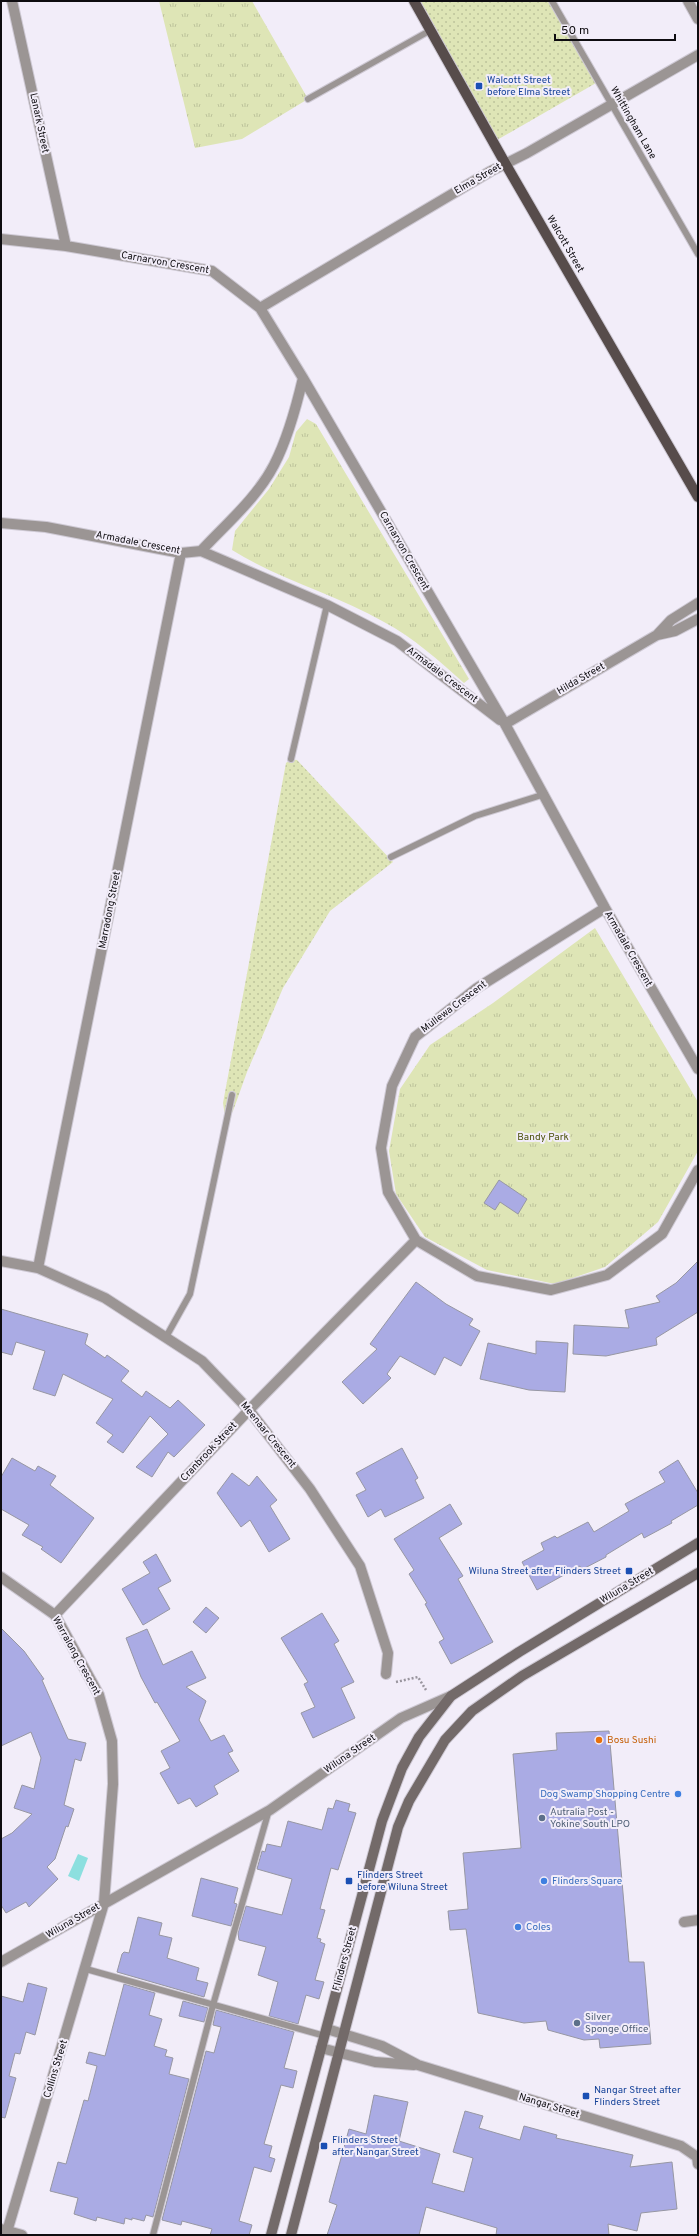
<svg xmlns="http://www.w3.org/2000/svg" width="699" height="2236" font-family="Overpass,sans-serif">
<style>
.grass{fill:url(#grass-dots)}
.park{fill:url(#park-tufts)}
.water{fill:#8cdfdf}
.building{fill:#aaabe4;stroke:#9797a3}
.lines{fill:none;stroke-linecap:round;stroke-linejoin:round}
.service-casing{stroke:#cec9d4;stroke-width:8}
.minor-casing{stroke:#cec9d4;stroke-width:12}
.tertiary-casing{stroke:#cec9d4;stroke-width:12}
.secondary-casing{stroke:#cec9d4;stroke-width:12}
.primary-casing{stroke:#cec9d4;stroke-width:12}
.path{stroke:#99959e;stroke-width:2.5;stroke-dasharray:2 2;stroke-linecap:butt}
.service{stroke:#9b9594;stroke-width:6}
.minor{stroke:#9b9594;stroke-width:10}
.tertiary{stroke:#9b9594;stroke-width:10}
.secondary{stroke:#736a69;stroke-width:10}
.primary{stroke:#574c4b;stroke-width:10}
.transit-dot{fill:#1a4fb4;stroke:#f2edf9;stroke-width:1.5}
.food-dot{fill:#e8710a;stroke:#f2edf9;stroke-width:1.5}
.shop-dot{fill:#3f7fe0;stroke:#f2edf9;stroke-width:1.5}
.service-dot{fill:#5c6f8a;stroke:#f2edf9;stroke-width:1.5}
.labels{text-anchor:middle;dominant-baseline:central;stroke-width:4;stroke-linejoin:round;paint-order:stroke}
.transit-label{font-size:10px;fill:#164399;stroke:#f2edf9;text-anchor:start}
.street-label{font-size:10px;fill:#0e0c10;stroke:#f2edf9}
.park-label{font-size:10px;fill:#4a5008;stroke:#f2edf9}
.food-label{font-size:10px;fill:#c56008;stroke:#f2edf9;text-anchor:start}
.shop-label{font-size:10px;fill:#366cbe;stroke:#f2edf9;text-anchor:start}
.service-label{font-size:10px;fill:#4e5e75;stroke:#f2edf9;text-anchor:start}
</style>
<defs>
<pattern id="grass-dots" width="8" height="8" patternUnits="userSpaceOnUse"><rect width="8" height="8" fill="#dee5b6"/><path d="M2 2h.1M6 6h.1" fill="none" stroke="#bdc39b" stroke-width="1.8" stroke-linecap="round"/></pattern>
<pattern id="park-tufts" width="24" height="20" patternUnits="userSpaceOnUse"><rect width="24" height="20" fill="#dee5b6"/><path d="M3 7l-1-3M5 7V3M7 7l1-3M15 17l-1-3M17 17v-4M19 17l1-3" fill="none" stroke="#bdc39b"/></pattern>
</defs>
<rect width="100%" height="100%" fill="#f2edf9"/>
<path class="grass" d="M418,1H548L596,83L497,140Z
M291,759L297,760L393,862L330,911L283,988L247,1072L233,1111L226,1123L223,1103L286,763Z"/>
<path class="park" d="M159,1H252L308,99L242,139L195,148Z
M307,419L316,424L469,679L464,683C438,660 414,638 384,622C335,594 280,580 232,550L235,531L269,489L289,457L296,432Z
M595,928L698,1102V1151L658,1222L605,1267L555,1284L487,1270L425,1237L396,1194L389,1151L400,1089L430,1045L493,1003Z"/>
<path class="water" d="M78,1854L88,1858L79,1881L68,1876Z"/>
<path class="building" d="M499,1180L527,1199L518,1214L500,1202L495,1210L484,1203Z
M698,1261V1312L656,1338L657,1345L606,1356L573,1354L574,1325L629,1328L625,1310L660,1302L656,1296L676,1283Z
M416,1282L446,1304L473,1319L469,1325L480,1331L461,1366L444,1357L435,1375L400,1356L387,1374L391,1378L363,1404L342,1382L377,1349L370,1344Z
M1,1309L88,1334L85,1344L105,1358L107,1355L129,1371L121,1381L142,1397L146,1391L170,1408L178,1400L205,1425L174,1457L168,1452L152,1477L136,1467L168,1434L150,1416L123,1453L107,1442L113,1435L96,1423L113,1399L63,1374L55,1396L33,1389L45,1351L16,1342L12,1355L1,1352Z
M536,1341L568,1343L565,1392L529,1390L480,1379L488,1343L536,1354Z
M402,1448L418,1478L415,1480L424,1498L385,1517L381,1509L368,1517L356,1495L366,1490L356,1473Z
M12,1458L35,1471L38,1466L56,1476L50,1485L94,1518L61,1563L41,1549L43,1547L22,1535L29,1525L1,1509V1477Z
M678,1460L698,1493V1505L671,1521L672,1523L644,1538L642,1533L606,1555V1557L581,1570L580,1566L537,1590L522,1562L544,1550L541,1543L555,1536L557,1538L588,1522L594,1532L629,1511L625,1504L665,1482L659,1472Z
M232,1473L249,1486L257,1476L277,1500L270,1506L290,1539L269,1552L250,1520L241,1527L217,1493Z
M450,1504L462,1524L439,1538L463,1576L458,1579L493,1642L451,1664L439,1642L444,1639L425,1604L427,1603L409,1574L414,1570L394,1539Z
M156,1554L171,1581L158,1588L170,1609L143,1625L122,1589L150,1573L143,1562Z
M206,1607L219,1618L206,1633L193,1622Z
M322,1613L339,1641L334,1644L354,1682L341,1688L355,1718L313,1738L301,1713L315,1707L304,1684L308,1682L281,1638Z
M1,1628L24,1651L44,1679L42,1680L68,1739L86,1743L81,1761L75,1759L64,1805L74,1809L68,1827L66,1826L55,1859L47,1867L58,1879L29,1907L26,1902L6,1913L1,1905V1839L12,1833L32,1814L14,1808L22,1785L34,1789L41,1758L31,1732L1,1746Z
M147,1629L163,1665L192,1651L206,1678L186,1687L206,1701L199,1720L211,1741L224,1735L233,1751L228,1753L239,1771L214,1786L218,1794L196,1807L190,1798L178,1804L160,1773L170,1768L161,1751L180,1741L157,1702L155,1703L141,1677L126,1638Z
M609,1731L629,1962H644L651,2044L600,2048L599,2039L584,2040L548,2030L546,2021L524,2023L478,2013L466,1929L450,1930L448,1911L468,1909L463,1853L521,1848L513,1754L557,1750L556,1733Z
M336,1800L350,1804L348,1811L356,1813L338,1870L331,1868L320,1909L325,1910L317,1938L321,1939L320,1942L325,1944L315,1980L324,1982L319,1999L306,1995L298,2024L269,2016L278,1982L258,1975L266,1947L239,1940L238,1933L246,1906L282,1915L292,1879L257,1869L262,1851L265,1852L267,1844L281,1847L288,1821L322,1830L328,1808L333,1809Z
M201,1878L238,1888L234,1903L237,1904L231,1926L192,1916Z
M138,1917L162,1923L159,1935L172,1938L167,1958L199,1968L196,1980L208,1983L204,1997L117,1972L122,1954L124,1952L129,1953Z
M28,1983L47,1988L35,2035L26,2032L20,2054L15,2053L9,2076L16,2078L5,2118L1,2117V1996L23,2002Z
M124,1984L155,1993L149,2015L162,2019L154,2046L167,2050L165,2056L173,2058L169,2074L189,2079L153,2217L146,2215L144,2221L132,2218V2220L125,2218L124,2224L97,2217L96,2221L74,2214L78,2198L50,2191L58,2162L66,2164L84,2100L88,2101L97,2066L86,2063L89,2052L105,2056Z
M183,2001L208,2008L204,2022L179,2016Z
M216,2010L294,2032L284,2068L297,2071L293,2088L281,2085L264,2144L272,2146L269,2157L275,2159L271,2172L254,2167L239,2221L252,2225L249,2235H210L212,2229L182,2221L181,2225L162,2220L206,2051L214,2053L221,2027L213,2025Z
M374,2095L408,2102L399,2141L440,2154L432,2183L464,2192L473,2158L453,2152L465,2111L483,2116L479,2128L520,2140L524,2126L557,2135L556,2138L633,2155L630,2167L672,2162L677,2209L641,2213L637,2231L608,2224L609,2235H496L497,2228L426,2207L419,2235H327L337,2205L329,2202L349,2129L366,2134Z"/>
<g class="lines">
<defs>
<path id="service" d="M552,1L698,254
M308,99L431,30
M291,759L327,605
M391,857L475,816L545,794
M166,1337L190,1294L232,1095
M86,1969L325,2036
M153,2235L213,2005L269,1810"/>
<path id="minor" d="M12,1L66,246
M688,1L698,19
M1,239L66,246L212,271L260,308L303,378C296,408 288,438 274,465C257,498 226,524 201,551
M260,308L491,171L527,153L698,55
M303,378L505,724L605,908L698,1069
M1,523L46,527L181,553L201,551L327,605L397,641L500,720
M657,635L675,631L698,619
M505,724L657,635L671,620L698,603
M605,908L477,988L415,1037L392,1086L381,1148L388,1192L416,1240L477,1276L551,1290L607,1275L662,1234L698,1170
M1,1261L38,1268L105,1298L202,1361L249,1410L310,1489L360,1566L388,1653L386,1674
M38,1268L181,553
M1,1577L55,1615L99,1695L112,1741L113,1784L104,1903L6,2235
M55,1615L249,1410L416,1240
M684,1922L698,1920
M1,1962L270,1810L401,1718L451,1696
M327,2029L382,2046L418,2065L681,2146L697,2157L698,2164
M321,2048L375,2062L414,2065"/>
<path id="tertiary" d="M1,2229L22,2235"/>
<path id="secondary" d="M271,2235L382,1821L402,1768L419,1737L451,1696L519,1652L698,1543
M291,2235L398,1827L409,1801L445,1740L472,1711L522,1676L698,1573"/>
<path id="primary" d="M414,1L505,163L698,497"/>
</defs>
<use href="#service" class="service-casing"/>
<use href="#minor" class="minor-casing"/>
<use href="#tertiary" class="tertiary-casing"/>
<use href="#secondary" class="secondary-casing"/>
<use href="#primary" class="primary-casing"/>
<path class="path" d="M396,1682L418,1677L426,1690"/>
<use href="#service" class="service"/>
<use href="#minor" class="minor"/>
<use href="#tertiary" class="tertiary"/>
<use href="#secondary" class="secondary"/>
<use href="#primary" class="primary"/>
</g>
<g class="transit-dot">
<rect x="475" y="82" width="8" height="8" rx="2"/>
<rect x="625" y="1567" width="8" height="8" rx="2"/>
<rect x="345" y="1877" width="8" height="8" rx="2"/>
<rect x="582" y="2092" width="8" height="8" rx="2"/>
<rect x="320" y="2142" width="8" height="8" rx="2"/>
</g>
<circle class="food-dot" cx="599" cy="1740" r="4"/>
<g class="shop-dot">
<circle cx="678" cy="1794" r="4"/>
<circle cx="544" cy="1881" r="4"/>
<circle cx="518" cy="1927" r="4"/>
</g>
<g class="service-dot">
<circle cx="542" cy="1818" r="4"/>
<circle cx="577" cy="2023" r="4"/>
</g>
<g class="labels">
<g class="transit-label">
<text x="487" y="80">Walcott Street<tspan x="487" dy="12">before Elma Street</tspan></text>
<text x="621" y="1571" text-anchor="end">Wiluna Street after Flinders Street</text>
<text x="357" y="1875">Flinders Street<tspan x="357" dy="12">before Wiluna Street</tspan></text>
<text x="594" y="2090">Nangar Street after<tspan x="594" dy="12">Flinders Street</tspan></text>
<text x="332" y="2140">Flinders Street<tspan x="332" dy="12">after Nangar Street</tspan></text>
</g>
<g class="street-label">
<text transform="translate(39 123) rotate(78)">Lanark Street</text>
<text transform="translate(633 123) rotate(60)">Whittingham Lane</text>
<text transform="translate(478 179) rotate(-30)">Elma Street</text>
<text transform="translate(565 244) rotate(60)">Walcott Street</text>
<text transform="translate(165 263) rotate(10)">Carnarvon Crescent</text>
<text transform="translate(138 543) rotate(11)">Armadale Crescent</text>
<text transform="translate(404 551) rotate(60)">Carnarvon Crescent</text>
<text transform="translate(442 675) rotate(37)">Armadale Crescent</text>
<text transform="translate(581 679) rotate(-30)">Hilda Street</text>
<text transform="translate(110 910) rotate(-79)">Marradong Street</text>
<text transform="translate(628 949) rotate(60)">Armadale Crescent</text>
<text transform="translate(454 1007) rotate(-37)">Mullewa Crescent</text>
<text transform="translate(268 1435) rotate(51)">Meenaar Crescent</text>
<text transform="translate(209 1452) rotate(-47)">Cranbrook Street</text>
<text transform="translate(627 1586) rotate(-31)">Wiluna Street</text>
<text transform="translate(76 1656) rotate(61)">Warralong Crescent</text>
<text transform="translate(350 1754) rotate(-35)">Wiluna Street</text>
<text transform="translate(73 1921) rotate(-30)">Wiluna Street</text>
<text transform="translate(345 1959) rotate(-75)">Flinders Street</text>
<text transform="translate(56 2069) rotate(-73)">Collins Street</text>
<text transform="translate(549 2106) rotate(17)">Nangar Street</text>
</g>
<g class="park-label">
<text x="543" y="1137">Bandy Park</text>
</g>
<g class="food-label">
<text x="607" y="1740">Bosu Sushi</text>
</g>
<g class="shop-label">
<text x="670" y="1794" text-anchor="end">Dog Swamp Shopping Centre</text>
<text x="552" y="1881">Flinders Square</text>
<text x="526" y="1927">Coles</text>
</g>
<g class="service-label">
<text x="550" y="1812">Autralia Post -<tspan x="550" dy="12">Yokine South LPO</tspan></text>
<text x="585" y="2017">Silver<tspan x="585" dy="12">Sponge Office</tspan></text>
</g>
</g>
<rect width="699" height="2236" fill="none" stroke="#0e0c10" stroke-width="4"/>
<path d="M555 34v6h120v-6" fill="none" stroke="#0e0c10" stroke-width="2"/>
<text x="561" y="34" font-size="12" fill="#0e0c10" stroke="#f2edf9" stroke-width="3" paint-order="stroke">50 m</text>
</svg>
